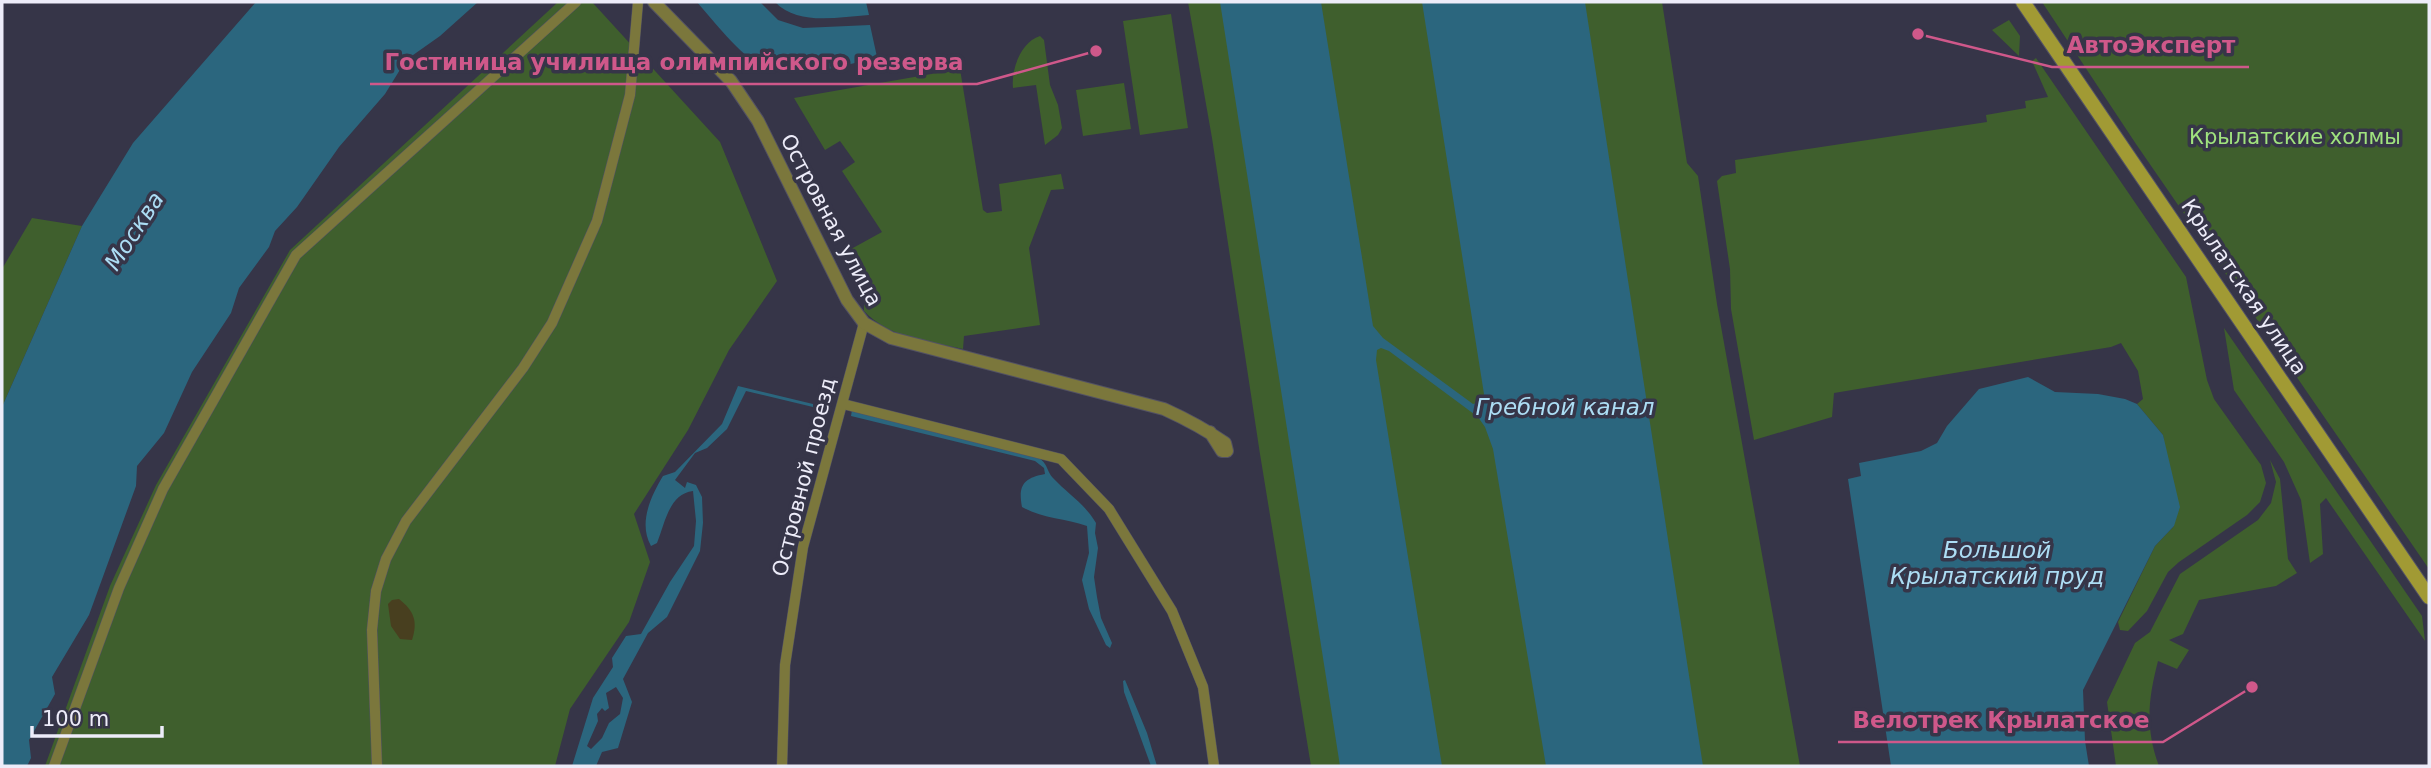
<svg xmlns="http://www.w3.org/2000/svg" width="2431" height="768" font-family="'DejaVu Sans',sans-serif">
<style>
.green{fill:#3f5f2d}
.sand{fill:#483f1f}
.water{fill:#2b667e;fill-rule:evenodd}
.lines{fill:none;stroke-linecap:round;stroke-linejoin:round}
.minor-casing{stroke:#535264;stroke-width:11}
.tertiary-casing{stroke:#535264;stroke-width:14}
.secondary-casing{stroke:#535264;stroke-width:16}
.minor{stroke:#7b773c;stroke-width:10}
.tertiary{stroke:#7b773c;stroke-width:12}
.secondary{stroke:#a19a34;stroke-width:14}
.labels{text-anchor:middle;dominant-baseline:central;stroke-width:7;stroke-linejoin:round;paint-order:stroke}
.park-label{font-size:21px;fill:#a0e37e;stroke:#363548}
.street-label{font-size:21px;fill:#edecf9;stroke:#363548}
.water-label{font-size:23px;font-style:italic;fill:#acddf4;stroke:#363548}
.leader{fill:none;stroke:#cf588a;stroke-width:2.5}
.callout-dot{fill:#cf588a;stroke:#363548;stroke-width:2.5}
.callout-label{font-size:23px;text-anchor:middle;font-weight:bold;fill:#cf588a;stroke:#363548;stroke-width:7;stroke-linejoin:round;paint-order:stroke}
</style>
<rect width="100%" height="100%" fill="#363548"/>
<path class="green" d="M558,2H592L720,142L777,281L729,350L688,430L634,514L650,562L629,622L570,709L555,766H45L110,586L156,485L290,250Z
M1188,2H1662L1687,163L1698,176L1717,304L1800,766H1311L1260,454L1212,138Z
M2042,2H2429V569L2136,144Z
M1171,14L1188,128L1140,135L1123,21Z
M2009,20L2020,36L2019,56L1992,30Z
M1040,36L1044,40L1050,85L1058,105L1062,128L1058,135L1045,145L1036,85L1013,88C1011,69 1021,42 1040,36Z
M2036,58L2186,277L2207,380L2214,399L2261,465L2266,483L2260,502L2247,515L2179,562L2168,572L2147,611L2128,631L2120,630L2118,622L2155,546L2174,526L2163,435L2137,404L2143,399L2138,371L2121,343L2111,347L1834,393L1832,417L1754,440L1731,309L1730,269L1717,181L1722,176L1736,173L1735,160L1987,122L1986,115L2026,108L2025,101L2048,97L2032,61Z
M960,69L983,210L987,213L1002,211L999,184L1061,174L1064,189L1051,190L1029,248L1040,325L964,336L963,349C928,341 889,338 864,311V296L842,254L882,232L842,171L855,162L840,141L825,150L794,98Z
M1124,83L1131,129L1083,136L1076,90Z
M32,218L82,226L2,407V269Z
M2224,328L2422,616L2425,641L2326,498L2320,504L2323,554L2310,563L2301,500L2284,462L2234,390Z
M2270,460L2280,479L2288,559L2297,573L2276,586L2199,600L2183,634L2169,640L2189,650L2177,669L2158,661C2148,700 2145,728 2159,766H2116L2107,702L2135,643L2150,632L2180,574L2258,520L2271,503L2276,482Z"/>
<path class="sand" d="M399,599C414,611 418,621 412,640L400,639L391,626L388,604L392,600Z"/>
<path class="water" d="M256,2H478L440,36L406,60L385,94L339,147L297,207L275,231L269,247L239,288L231,313L192,372L164,433L137,466L136,486L89,615L52,677L55,694L29,740L31,758L27,766H2V407L82,226L133,143Z
M697,2H760L778,20L803,28L870,25L877,57C833,69 792,82 749,57C737,50 708,15 697,2Z
M775,2H866L869,15C837,17 798,26 775,2Z
M1220,2H1321L1373,326L1383,338L1473,404L1481,402L1484,394L1422,2H1585L1703,766H1546L1493,449L1485,427L1478,417L1389,351L1381,348L1377,350L1376,360L1442,766H1340Z
M2028,377L2055,392L2098,394L2125,399L2137,404L2163,435L2180,507L2174,526L2155,546L2083,690L2085,741L2089,766H1891L1848,479L1861,476L1859,463L1921,451L1937,443L1947,426L1979,389Z
M738,386L813,404V407L746,391L727,429L707,448L695,453L675,480L685,488L687,482L696,485L702,497L703,523L700,551L667,617L648,633L623,679L632,702L618,748L602,752L596,766H572L593,698L613,667L612,658L626,636L641,634L670,582L694,546L696,521L693,491C669,494 665,523 657,543L651,546C638,523 651,496 663,476L675,472L722,424ZM616,687L623,698L620,714L609,723L602,738L591,749L587,746L598,721L597,714L602,708L605,711L609,708L606,693Z
M852,410L1037,456C1049,465 1046,470 1053,478C1068,494 1085,504 1096,523L1095,533L1098,548L1094,577L1097,597L1101,618L1112,643L1110,648L1106,645L1089,609L1082,580L1089,553L1087,526C1065,518 1043,519 1022,507C1018,486 1023,478 1045,474L1044,468L1035,461L851,416Z
M1125,680L1147,733L1157,766H1151L1124,692L1123,681Z"/>
<g class="lines">
<defs>
<path id="minor" d="M843,404L1061,459L1109,509L1172,611L1203,687L1214,766
M54,766L119,588L163,489L296,255L576,2
M377,766L372,630L376,591L386,559L406,521L523,368L552,323L597,221L630,95L638,2
M782,766L785,665L803,547L864,323"/>
<path id="tertiary" d="M654,2L731,81L758,121L847,300L864,323L891,338L1164,409C1186,419 1205,429 1225,443L1227,451H1222L1210,432"/>
<path id="secondary" d="M2023,2L2429,597"/>
</defs>
<use href="#minor" class="minor-casing"/>
<use href="#tertiary" class="tertiary-casing"/>
<use href="#secondary" class="secondary-casing"/>
<use href="#minor" class="minor"/>
<use href="#tertiary" class="tertiary"/>
<use href="#secondary" class="secondary"/>
</g>
<g class="labels">
<g class="park-label">
<text x="2295" y="137">Крылатские холмы</text>
</g>
<g class="street-label">
<text transform="translate(831 220) rotate(62)">Островная улица</text>
<text transform="translate(2244 287) rotate(56)">Крылатская улица</text>
<text transform="translate(804 477) rotate(-76)">Островной проезд</text>
</g>
<g class="water-label">
<text transform="translate(134 231) rotate(-57)">Москва</text>
<text x="1565" y="407">Гребной канал</text>
<text x="1997" y="550">Большой<tspan x="1997" dy="26">Крылатский пруд</tspan></text>
</g>
</g>
<path class="leader" d="M1918 34L2052 67H2249M1096 51L977 84H370M2252 687L2163 742H1838"/>
<g class="callout-dot">
<circle cx="1918" cy="34" r="7"/>
<circle cx="1096" cy="51" r="7"/>
<circle cx="2252" cy="687" r="7"/>
</g>
<g class="callout-label">
<text x="2151" y="53">АвтоЭксперт</text>
<text x="674" y="70">Гостиница училища олимпийского резерва</text>
<text x="2001" y="728">Велотрек Крылатское</text>
</g>
<rect width="2431" height="768" fill="none" stroke="#edecf9" stroke-width="7"/>
<path d="M32 726v10h130v-10" fill="none" stroke="#edecf9" stroke-width="3.5"/>
<text x="42" y="726" font-size="21" fill="#edecf9" stroke="#363548" stroke-width="5" paint-order="stroke">100 m</text>
</svg>
